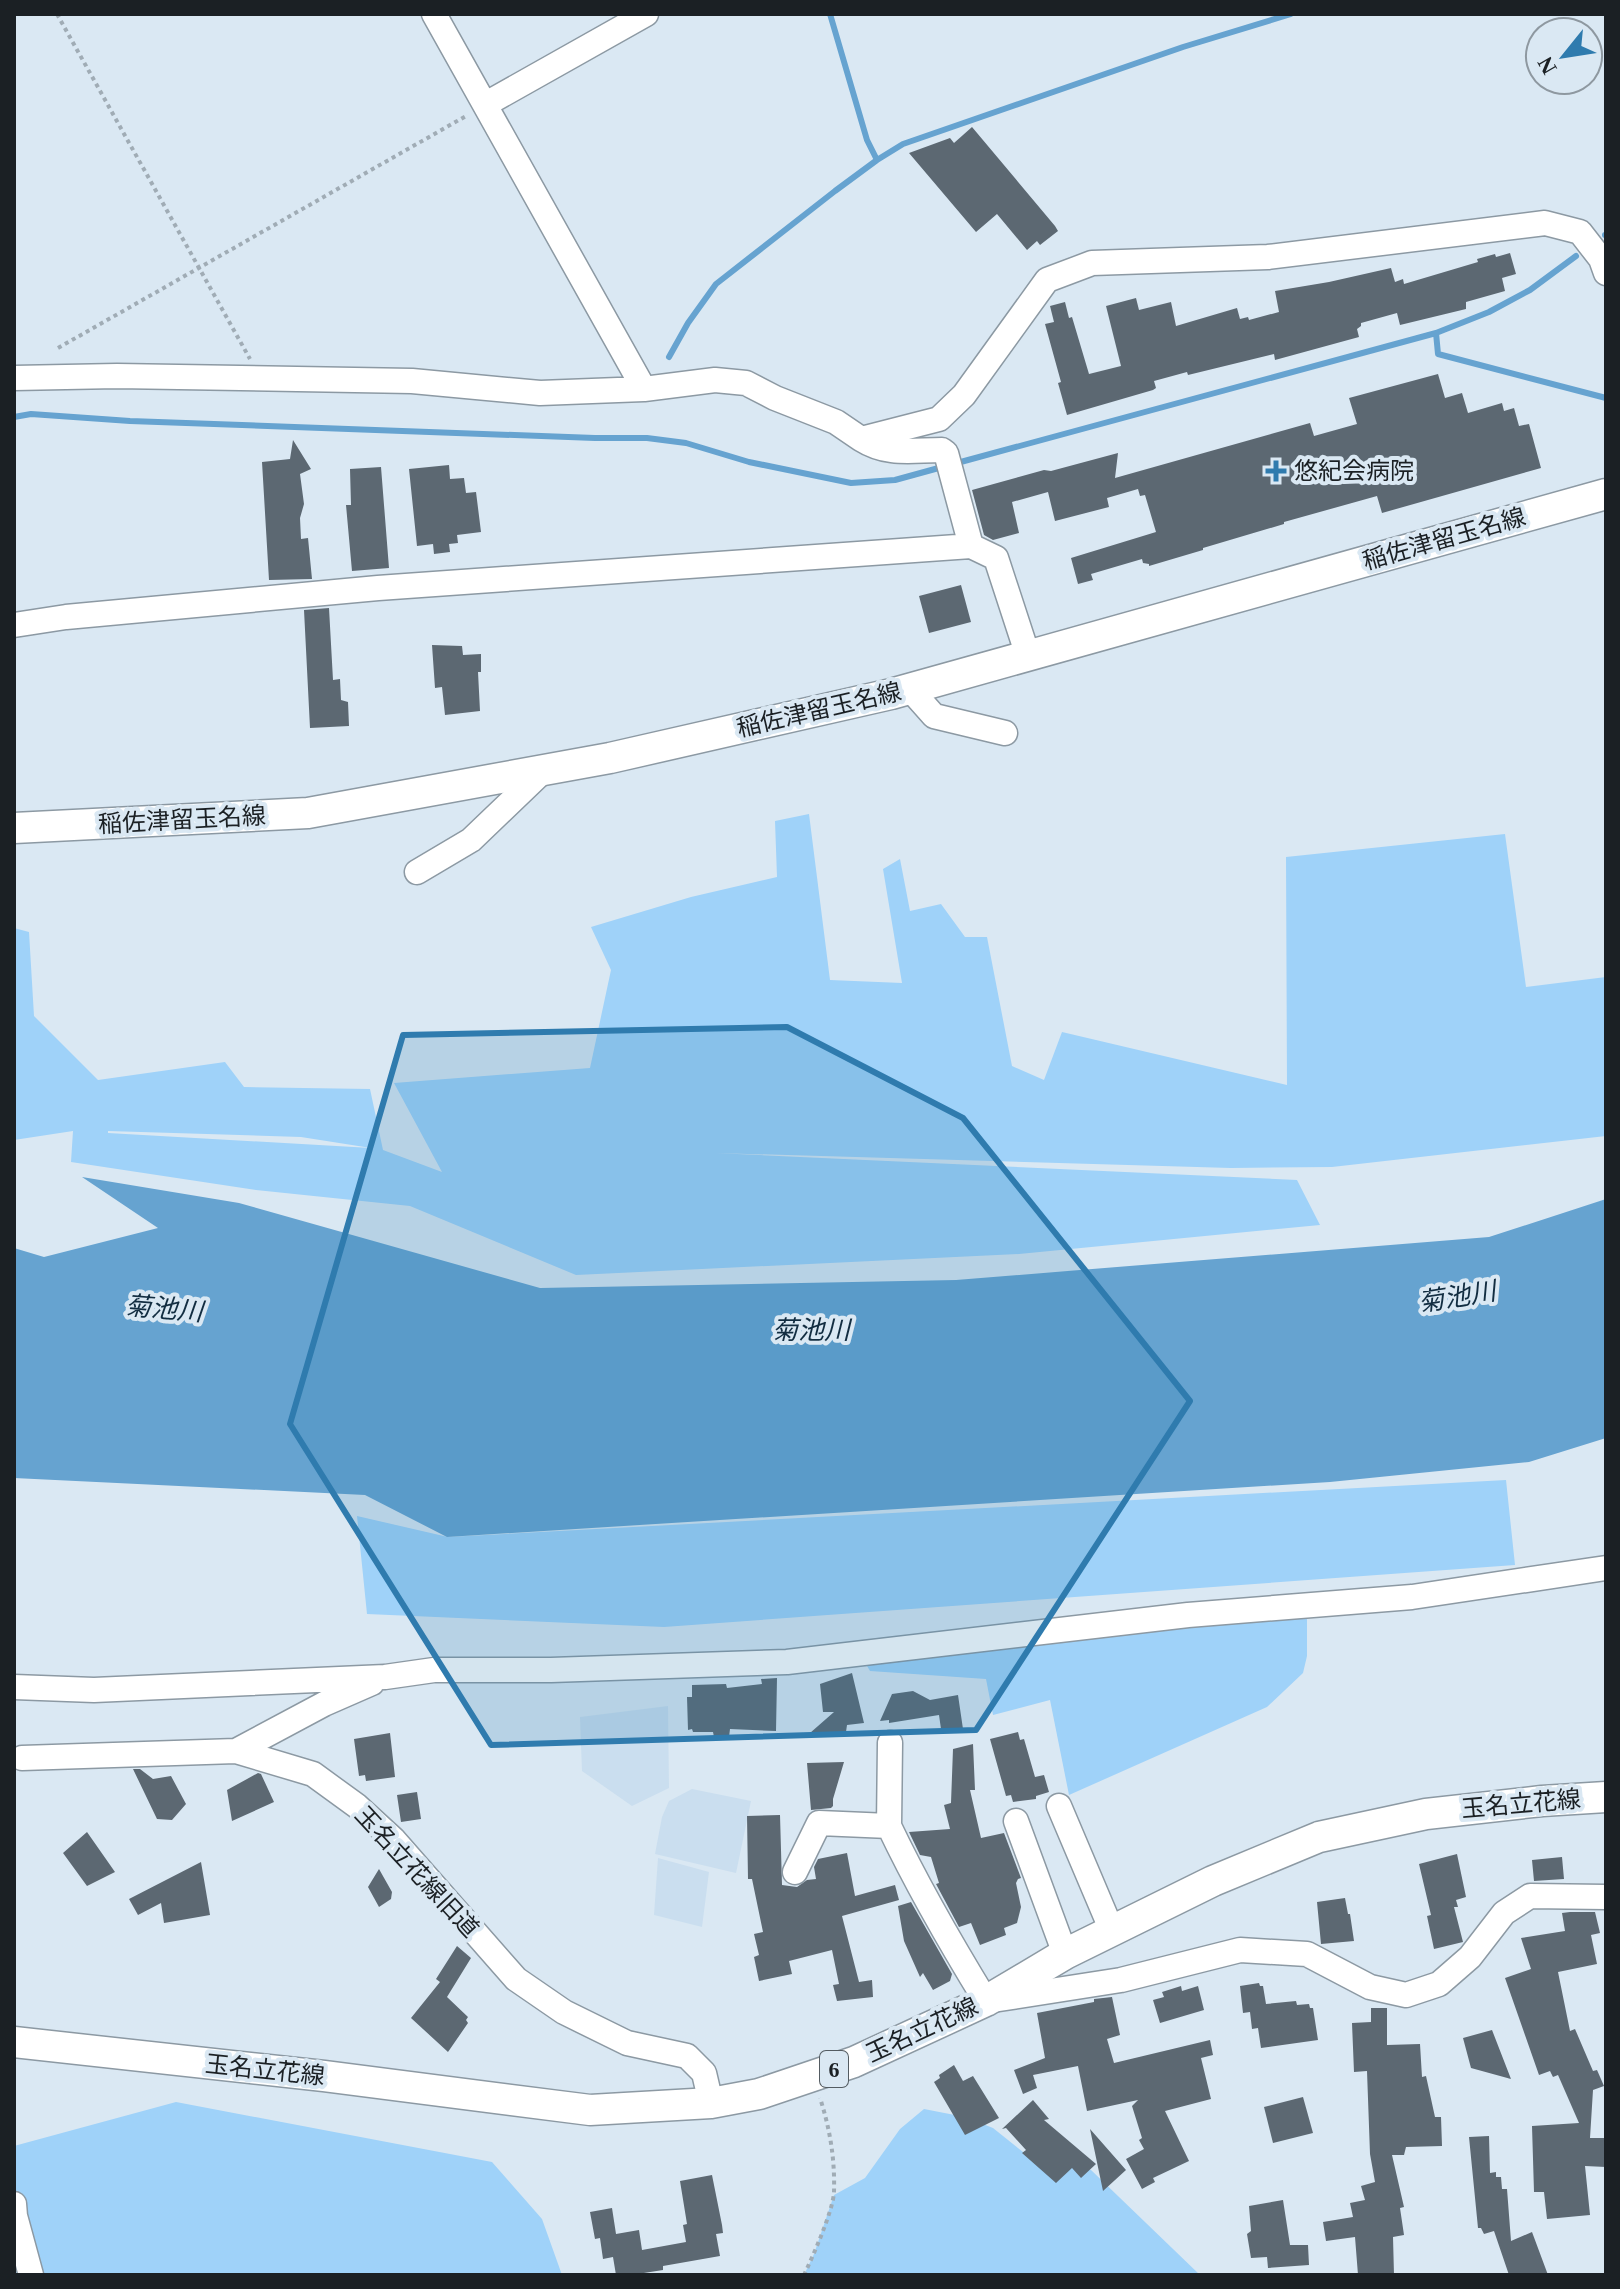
<svg xmlns="http://www.w3.org/2000/svg" width="1620" height="2289" font-family="'Times New Roman','Noto Sans JP',serif">
<style>
.built{fill:#cadeef}
.green{fill:#9fd2f9;fill-rule:evenodd}
.water{fill:#66a3d0}
.lines{fill:none;stroke-linecap:round;stroke-linejoin:round}
.stream{stroke:#66a3d0;stroke-width:6}
.building{fill:#5c6872}
.minor-casing{stroke:#8c99a3;stroke-width:27}
.major-casing{stroke:#8c99a3;stroke-width:33}
.path{stroke:#a0acb5;stroke-width:4;stroke-dasharray:4 4;stroke-linecap:butt}
.minor{stroke:#fff;stroke-width:24}
.major{stroke:#fff;stroke-width:30}
.marked{fill:#2f7bae;fill-opacity:0.2;stroke:#2f7bae;stroke-width:6;stroke-linejoin:round}
.poi-dot{fill:#2f7bae;stroke:#dae8f3;stroke-width:3}
.labels{text-anchor:middle;dominant-baseline:central;stroke-width:8;stroke-linejoin:round;paint-order:stroke}
.shield{fill:#dae8f3;stroke:#545c62;stroke-width:2}
.shield-label{font-size:22px;font-weight:bold;fill:#1b2024}
.poi-label{font-size:24px;fill:#1b2024;stroke:#dae8f3;text-anchor:start}
.street-label{font-size:24px;fill:#1b2024;stroke:#dae8f3}
.water-label{font-size:26px;font-style:italic;fill:#122d41;stroke:#dae8f3}
</style>
<rect width="100%" height="100%" fill="#dae8f3"/>
<path class="built" d="M668,1706L669,1788L632,1806L582,1771L580,1717Z
M692,1789L751,1801L736,1873L655,1854L662,1817L669,1801Z
M658,1858L709,1872L702,1927L654,1915Z"/>
<path class="green" d="M809,814L830,980L902,983L883,869L900,859L910,911L941,904L965,937H987L1012,1066L1044,1080L1062,1032L1287,1085L1286,857L1505,834L1526,987L1606,977V1136L1332,1167L1231,1168L715,1153L1297,1180L1320,1225L1019,1254L576,1275L410,1206L256,1190L71,1162L73,1131L14,1140V928L29,932L34,1016L98,1080L225,1062L244,1087L370,1089L383,1150L442,1172L394,1083L590,1068L611,970L591,927L691,897L777,877L775,821ZM108,1131L301,1137L371,1148L108,1133Z
M1506,1480L1515,1565L664,1627L367,1614L357,1516L448,1537Z
M1307,1613V1656L1303,1673L1267,1707L1069,1795L1050,1700L993,1715L986,1679L870,1671L863,1659Z
M176,2102L492,2162L542,2219L562,2275H14V2146Z
M924,2109L965,2117L993,2128L1023,2152L1091,2170L1200,2275H804L814,2254L834,2195L865,2178L900,2129Z"/>
<path class="water" d="M82,1177L239,1203L540,1288L956,1280L1489,1237L1606,1199V1438L1529,1462L1330,1482L447,1537L365,1495L14,1478V1248L44,1257L158,1228Z"/>
<g class="lines">
<path class="stream" d="M830,14L867,140L877,160
M1605,235H1606
M1576,256L1530,290L1489,312L1436,333L1438,354L1606,398
M669,357L688,323L716,284L835,191L877,160L903,144L1183,47L1291,14
M14,417L31,414L130,421L595,438H647L686,443L749,462L851,483L895,480L946,466
M957,463L1436,333"/>
</g>
<path class="building" d="M972,127L1055,226L1058,231L1040,245L1037,241L1027,250L997,214L976,232L909,153L950,138L954,143Z
M1510,253L1516,274L1502,278L1505,291L1466,302V309L1400,325L1397,313L1361,323V326L1357,329L1359,337L1275,360L1274,354L1188,375L1187,372L1154,381L1156,388L1153,390L1067,415L1058,383L1061,382L1045,324L1054,322L1050,306L1065,302L1069,318L1072,317L1089,374L1121,366L1106,306L1136,298L1139,310L1171,302L1176,326L1237,308L1240,319L1248,317L1249,320L1279,312L1275,291L1329,282L1391,268L1395,282L1403,279L1404,284L1478,262L1477,259L1495,254L1496,257Z
M1438,374L1445,398L1462,393L1468,413L1502,403L1504,411L1514,408L1519,426L1529,424L1541,468L1382,513L1377,496L1284,522V524L1203,548V550L1149,566V564L1143,563L1142,559L1091,574L1093,580L1078,584L1071,558L1156,532L1145,495L1140,496L1138,489L1107,498L1109,507L1055,521L1048,492L1012,502L1019,533L993,540L984,535L972,490L1044,470L1051,471L1118,453L1115,478L1310,423L1314,436L1357,424L1349,398Z
M293,440L311,469L300,474L304,504L300,518L301,539L308,538L312,579L269,580L262,462L290,459Z
M449,465L450,479L464,478L466,493L476,492L481,532L457,535L458,543L449,544L450,552L434,554L433,544L417,546L409,469Z
M381,467L389,568L352,571L346,505H351L350,469Z
M961,585L971,622L929,633L919,596Z
M329,608L333,680L340,679L341,700L348,702L349,726L310,728L304,610Z
M432,645L462,646L463,655L481,654V672H478L480,711L445,715L442,687L435,688Z
M852,1673L864,1723L847,1725L846,1732L810,1733L834,1712H823L820,1684Z
M777,1678L776,1731L730,1729L729,1737H714L713,1732H693L692,1729L688,1730L687,1697H692V1685L726,1684L727,1688L762,1684L761,1679Z
M913,1691L930,1700L958,1695L963,1729L945,1732L944,1728L941,1729L939,1715L889,1723V1720L880,1721L892,1694Z
M1018,1732L1020,1740L1024,1739L1035,1777L1044,1775L1049,1792L1036,1796V1799L1013,1802L1011,1795L1006,1796L990,1739Z
M390,1733L395,1777L366,1781L365,1775L359,1776L354,1739Z
M973,1744L975,1790H970L981,1838L1004,1833L1021,1878L1018,1879L1016,1883L1021,1907L1017,1923L1004,1928L1006,1935L980,1945L971,1923L959,1927L936,1884L939,1883L931,1857L920,1855L909,1832L950,1829L944,1805L951,1803L953,1749Z
M844,1762L833,1799V1806L831,1808L811,1810L807,1763Z
M133,1769H140L153,1779L171,1776L186,1804L172,1820L157,1819Z
M258,1773L261,1774L274,1802L232,1821L227,1790Z
M417,1792L421,1819L401,1822L397,1795Z
M780,1815L782,1885L797,1887L807,1880L816,1879L814,1867L818,1859L847,1853L855,1896L895,1885L899,1900L842,1916L859,1982L872,1980L873,1997L837,2001L833,1985L839,1984L832,1950L789,1961L792,1974L759,1981L754,1957L759,1955L754,1934L763,1932L752,1879H748L747,1816Z
M87,1832L115,1872L87,1886L63,1853Z
M1457,1854L1466,1897L1456,1900L1458,1907H1454L1463,1942L1434,1949L1427,1916L1431,1915L1419,1864Z
M1562,1857L1564,1879L1534,1881L1532,1860Z
M201,1862L210,1915L164,1923L161,1903L138,1915L129,1899Z
M379,1869L392,1892L391,1899L379,1907L368,1887Z
M1345,1898L1348,1914H1350L1354,1941L1321,1944L1317,1902Z
M911,1902L952,1974L950,1981L933,1990L923,1973L920,1977L904,1941L898,1906Z
M1570,1912H1595L1600,1933L1591,1935L1597,1964L1558,1972L1570,2031L1575,2029L1593,2071L1597,2070L1604,2086L1593,2090L1590,2138H1606V2167L1585,2166L1590,2215L1547,2219L1544,2192H1534L1532,2126L1579,2123L1558,2075L1553,2077L1550,2071L1539,2075L1505,1978L1531,1969L1521,1938L1565,1931L1562,1913Z
M457,1946L471,1958L447,1997L468,2017L466,2020L468,2023L448,2052L411,2018L440,1982L436,1979Z
M1259,1983L1260,1986H1263L1266,2004L1296,2001L1297,2005L1309,2004L1310,2008H1313L1318,2040L1261,2048L1258,2028L1252,2029L1250,2012L1243,2013L1240,1986Z
M1181,1986L1182,1991L1198,1986L1204,2010L1160,2023L1153,2000L1164,1997L1162,1992Z
M1112,1997L1120,2035L1107,2039L1114,2063L1210,2040L1213,2055L1201,2058L1211,2099L1165,2111L1189,2161L1153,2178L1155,2182L1142,2189L1126,2159L1144,2149L1139,2140L1142,2138L1132,2106L1138,2100L1087,2111L1078,2066L1033,2075L1037,2088L1023,2094L1014,2070L1045,2058L1037,2013L1094,2002V1999Z
M1371,2008H1387V2045L1420,2044L1422,2077L1426,2076L1435,2117H1441L1442,2146L1406,2147L1404,2155H1392L1404,2207L1400,2208L1404,2235L1393,2237L1394,2275H1358L1355,2237L1326,2241L1323,2222L1353,2217L1350,2203L1365,2200L1361,2186L1375,2182L1370,2154L1367,2071L1354,2072L1352,2023L1371,2022Z
M1492,2030L1511,2079L1471,2068L1463,2038Z
M954,2065L963,2081L973,2076L999,2118L965,2135L934,2082L940,2078L939,2075Z
M1303,2097L1313,2133L1273,2143L1264,2107Z
M1033,2100L1049,2119L1044,2120L1096,2164L1081,2178L1072,2168L1056,2183L1022,2153L1026,2150L1006,2128L1002,2129Z
M1090,2129L1126,2170L1103,2191Z
M1489,2136L1490,2173L1496,2172V2177H1501L1502,2189H1507L1511,2241L1532,2232L1548,2275H1509L1494,2231L1484,2234L1481,2228H1478L1469,2137Z
M712,2175L722,2225L723,2233L716,2234L720,2256L663,2266V2270L631,2275H616L613,2257L603,2259L600,2238L595,2239L590,2212L612,2208L616,2234L639,2230L642,2250L686,2242L683,2225L687,2224L680,2181Z
M1283,2200L1290,2245H1308L1309,2265L1268,2268L1267,2257L1251,2258L1247,2234L1251,2231L1249,2206Z"/>
<g class="lines">
<defs>
<path id="minor" d="M434,14L644,389
M486,104L646,14
M14,378L117,376L412,381L540,393L644,389L715,380L746,383L775,398L836,422L861,439L939,419L964,395L1047,280L1092,263L1268,257L1545,223L1580,232L1601,259L1606,273
M861,439C888,456 912,450 942,450L946,453L971,546
M14,625L66,617L378,588L971,546L996,558L1028,656
M910,689L934,716L1005,733
M417,872L471,840L544,770
M14,1687L94,1690L385,1677L434,1670H551L787,1662L1188,1615L1412,1597L1606,1568
M236,1751L324,1704L372,1683
M22,1758L236,1751L313,1774L357,1806L393,1839L516,1979L564,2012L627,2043L687,2056L704,2073L711,2103
M1059,1806L1112,1931
M1016,1821L1065,1954
M889,1826L890,1743
M795,1872L819,1823L889,1826C918,1887 951,1944 986,2001L1121,1980L1240,1950L1307,1954L1370,1987L1406,1995L1439,1984L1470,1957L1504,1913L1530,1896L1606,1897
M14,2204L15,2216L31,2275"/>
<path id="major" d="M14,828L308,813L610,758L891,694L1606,494
M14,2042L324,2076L590,2110L711,2103L759,2094L854,2062L986,2001L1065,1954L1213,1881L1319,1837L1426,1814L1542,1801L1606,1797"/>
</defs>
<use href="#minor" class="minor-casing"/>
<use href="#major" class="major-casing"/>
<path class="path" d="M57,14L250,359
M58,348L466,116
M804,2275C813,2256 833,2211 834,2192C835,2159 830,2129 820,2098"/>
<use href="#minor" class="minor"/>
<use href="#major" class="major"/>
</g>
<path class="marked" d="M787,1027L963,1118L1190,1401L976,1730L491,1745L290,1424L403,1035Z"/>
<path class="poi-dot" d="M1272 459h8v8h8v8h-8v8h-8v-8h-8v-8h8z"/>
<g class="labels">
<rect class="shield" x="820" y="2051" width="28" height="36" rx="6"/>
<g class="shield-label">
<text x="834" y="2069">6</text>
</g>
<g class="poi-label">
<text x="1294" y="471">悠紀会病院</text>
</g>
<g class="street-label">
<text transform="translate(1444 539) rotate(-16)">稲佐津留玉名線</text>
<text transform="translate(819 710) rotate(-13)">稲佐津留玉名線</text>
<text transform="translate(182 820) rotate(-3)">稲佐津留玉名線</text>
<text transform="translate(1521 1804) rotate(-5)">玉名立花線</text>
<text transform="translate(417 1872) rotate(47)">玉名立花線旧道</text>
<text transform="translate(922 2030) rotate(-25)">玉名立花線</text>
<text transform="translate(265 2070) rotate(6)">玉名立花線</text>
</g>
<g class="water-label">
<text transform="translate(1457 1297) rotate(-9)">菊池川</text>
<text transform="translate(164 1309) rotate(5)">菊池川</text>
<text x="811" y="1330">菊池川</text>
</g>
</g>
<rect width="1620" height="2289" fill="none" stroke="#1b2024" stroke-width="32"/>
<g transform="translate(1564 56) rotate(240)"><circle r="38" fill="#dae8f3" stroke="#8e98a0" stroke-width="2"/>
<path d="M0-6L14 30L0 20L-14 30Z" fill="#2f7bae"/>
<text y="-12" font-size="22" font-weight="bold" text-anchor="middle" fill="#1b2024">N</text>
</g>
</svg>
